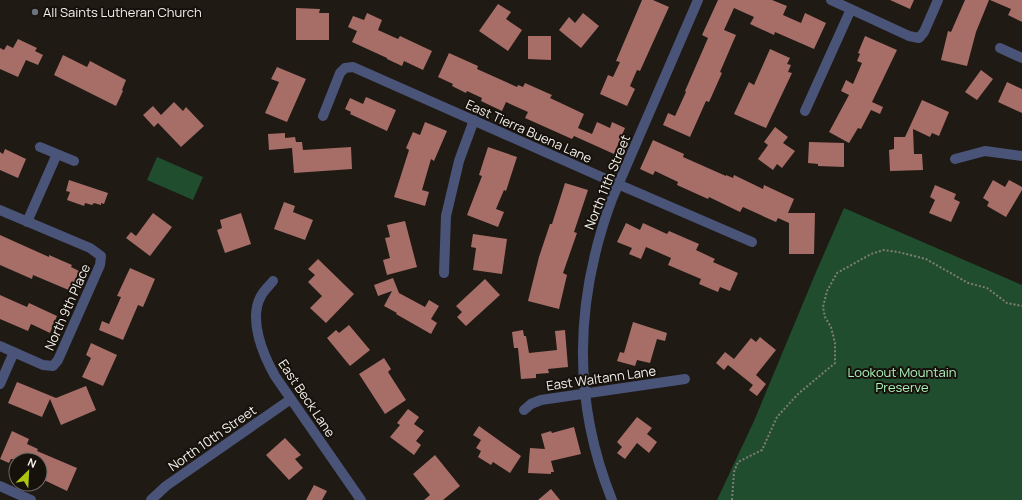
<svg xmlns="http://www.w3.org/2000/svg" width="1022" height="500" font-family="Manrope,sans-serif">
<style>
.green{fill:#204d2d}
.building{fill:#a76e67}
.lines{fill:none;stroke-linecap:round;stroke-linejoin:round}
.path{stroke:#807c77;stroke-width:2;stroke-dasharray:2 2;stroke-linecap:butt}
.minor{stroke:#495478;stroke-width:10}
.worship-dot{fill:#6b7280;stroke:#16110b;stroke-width:1.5}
.labels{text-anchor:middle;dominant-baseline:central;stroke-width:4;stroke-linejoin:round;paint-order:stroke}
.poi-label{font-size:13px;fill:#f4f1ec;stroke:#16110b;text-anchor:start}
.street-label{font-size:13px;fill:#f4f1ec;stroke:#16110b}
.park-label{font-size:13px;fill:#abf3bc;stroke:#16110b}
</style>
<rect width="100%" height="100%" fill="#1f1a14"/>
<path class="green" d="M157,157L203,177L193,200L147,180Z
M844,208L1022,285V500H717L754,421L816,272Z"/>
<path class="building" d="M642,0H653L669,7L640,71L637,70L630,86L635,89L627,106L600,94L608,75L613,77L620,62L616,61Z
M718,0H772L787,6L783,15L801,23L805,13L826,23L814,49L775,32L774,35L750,24L754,17L734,8L724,30L736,35L720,72L722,73L709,102L706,101L690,137L663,125L668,113L675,116L686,92L685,91L708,38L702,35Z
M890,0H914L910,9Z
M965,0H989L976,32L967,66L941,60L948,31L951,32Z
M990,0H1022V22L1008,15L1011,9Z
M498,4L511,12L506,19L522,30L508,51L479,31Z
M296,8L320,9L319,13H329V40H296Z
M367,13L382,20L378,30L398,39L400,36L432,51L423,70L404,61L402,66L387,59V58L352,42L357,31L348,27L353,16L364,20Z
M583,13L599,26L581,48L559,30L569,17L575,23Z
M528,36H551V60L528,59Z
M865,36L897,50L872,102L883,107L880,114L871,110L861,129L858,128L849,143L829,132L849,95L841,91L846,80L853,84L862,63L857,61L860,54L858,53Z
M18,39L37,48L35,51L43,55L38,65L26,60L18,77L0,69V48L4,50L7,45L13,48Z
M770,49L790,58L787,64L791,65L788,72L792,73L766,128L734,114L749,82L754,85Z
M449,53L478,66L477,69L517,87L518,85L523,87L525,83L552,95L550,98L584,114L578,128L592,134L597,122L610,128L612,122L625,128L614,154L574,136L572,139L525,118L528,112L506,102L502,111L481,101L482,98L467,91L466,93L452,86L453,84L438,77Z
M63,55L87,67L90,61L126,80L122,90L123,91L116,106L54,75Z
M277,67L306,79L287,122L265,113L279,82L271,79Z
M981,70L993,79L977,100L965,92Z
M1007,82L1022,89V113L998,102Z
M366,97L396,110L387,131L350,114L351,112L345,109L350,98L363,104Z
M922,100L949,112L939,136L932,133L930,137L913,129L914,154H922L923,170L890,171L889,150L894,149V137H905Z
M174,102L183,111L186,107L204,126L181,147L158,123L154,127L143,115L153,106L161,115Z
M425,122L447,131L434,161L431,159L422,190L429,192L425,206L394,197L409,150L406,148L413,132L420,135Z
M775,127L788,137L783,143L795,151L782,168L777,164L773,170L758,159L768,145L764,142Z
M285,133V138L295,137L296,142H302L303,150L351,147L352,169L294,173L292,148L269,150L268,134Z
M653,140L684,154L683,157L726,176V175L733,178L734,175L763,189L764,185L794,199L788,213H815L814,254H789V223L778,218L776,222L743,207L740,212L709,197L708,199L677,185L678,182L655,171L653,175L640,169Z
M809,142L844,143V167L818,166V164L808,163Z
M488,147L517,157L506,191L504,190L496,209L504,212L498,227L467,215L482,176L479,175Z
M5,149L26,159L18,178L0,170V152L3,154Z
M69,180L108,193L104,204L101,203V205L94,203L92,205L85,203L84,206L67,200L70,192L66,191Z
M993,180L1005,187L1009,180L1022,187V190L1006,217L987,206L989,202L983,198Z
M565,183L588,190L574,232L577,233L563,273L567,275L559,309L528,301L539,257L550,224H552Z
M935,185L956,194L954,199L960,202L951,222L929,213L935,200L930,197Z
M284,202L295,206L293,212L313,220L305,240L274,229Z
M153,213L172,227L150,256L126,238L131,232L136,236Z
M241,213L251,244L225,253L217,230L222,228L220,220Z
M405,221L417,267L387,275L383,260L390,258L385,238L390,237L387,225Z
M626,223L640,230L643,223L667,234L669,231L699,244L696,250L715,259L713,262L738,273L730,291L720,287L718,292L699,284L701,279L668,265L671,258L646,247L641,259L629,254L632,248L617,242Z
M473,234L507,239L502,274L473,270L476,248L471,247Z
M0,235L49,257V255L72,265L71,267L79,271L71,291L33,275L32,279L0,265Z
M318,259L354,294L326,323L310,308L322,296L308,282L315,275L308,269Z
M130,268L155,279L143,307L138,305L123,340L99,330L102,321L109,324L121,297L117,296Z
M393,278L399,293L425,307L429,300L439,306L431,319L437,323L431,334L396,314L397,313L384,306L392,291L378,296L374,285Z
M485,279L500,295L466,326L457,317L462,312L456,306Z
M0,295L27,307L29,303L57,316L50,333L31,324L28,331L0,319Z
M633,322L667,333L665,341L657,339L650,363L637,360L635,366L617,361L620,352L624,353Z
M349,325L370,350L350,366L327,338L336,330L339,333Z
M523,330L524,336H526L529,353L557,350L555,331L565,330L568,367L548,369L549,373L536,374V378L521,379L518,348H514L512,332Z
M760,337L776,350L756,375L766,384L757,396L749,390L753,385L728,365L724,370L716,363L725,352L734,359L751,338L756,342Z
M91,343L117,355L103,386L82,377L91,358L86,355Z
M384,358L391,369L388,372L406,400L385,414L359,374Z
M17,382L56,398L86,386L96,410L61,425L50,399L42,417L8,403Z
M408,409L419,417L414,424L424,431L416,441L421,445L414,455L390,437L400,425L397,423Z
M637,417L652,428L647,434L657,442L649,453L637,443L625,459L617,453L622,447L617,442Z
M479,426L521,456L510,473L493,462L491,465L478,457L481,451L476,448L481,440L473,435Z
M574,427L581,454L551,461L554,472H551V474L528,473L530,448L545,449L541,434L551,431L552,433Z
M12,431L29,439L27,444L38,449L37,451L77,468L67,491L44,480L45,478L40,476V460L11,459L9,463L0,459Z
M285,438L301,455L295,459L303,468L289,480L266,455Z
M435,455L460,486L443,500H424L430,495L413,474Z
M314,485L327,491L322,500H306Z
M551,489L560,500H538Z"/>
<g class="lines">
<path class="path" d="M732,500L734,472L738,462L762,450L777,417L798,394L835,363V343L831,327L825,317L823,307L827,291L837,273L871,254L884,250L898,252L926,259L968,283L987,288L1007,303L1022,306"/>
<path class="minor" d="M831,0L909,36L919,38L924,32L938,0
M1000,48L1022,58
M805,111L851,9
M323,116L340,73L345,68L353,67L606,179L752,242
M40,147L74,161
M955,159L985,151L1022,156
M0,210L90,248L101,256L100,265L58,360L53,366L43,365L0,346
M27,222L57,154
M444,273L446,216L459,161L474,120
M273,281C269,286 264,290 261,296C248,319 263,355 275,376L361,500
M0,384L14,352
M524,410L531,404L541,400L685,379
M0,486L31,500
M151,500L166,486L291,399
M612,500C572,401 575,299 612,199L698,0"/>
</g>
<circle class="worship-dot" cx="35" cy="12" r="4"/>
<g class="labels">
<g class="poi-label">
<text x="43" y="12">All Saints Lutheran Church</text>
</g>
<g class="street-label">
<text transform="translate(529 131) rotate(24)">East Tierra Buena Lane</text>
<text transform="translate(607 182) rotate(-68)">North 11th Street</text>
<text transform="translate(67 307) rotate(-66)">North 9th Place</text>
<text transform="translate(601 378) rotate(-8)">East Waltann Lane</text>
<text transform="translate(307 398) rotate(56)">East Beck Lane</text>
<text transform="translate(212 438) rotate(-35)">North 10th Street</text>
</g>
<g class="park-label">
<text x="902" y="372">Lookout Mountain<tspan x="902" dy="15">Preserve</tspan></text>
</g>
</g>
<g transform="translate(28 472) rotate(24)"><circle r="19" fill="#16110b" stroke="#6f6b65"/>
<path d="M0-3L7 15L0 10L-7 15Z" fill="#acc612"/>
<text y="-6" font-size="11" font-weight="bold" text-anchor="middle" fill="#f4f1ec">N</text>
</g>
</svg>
